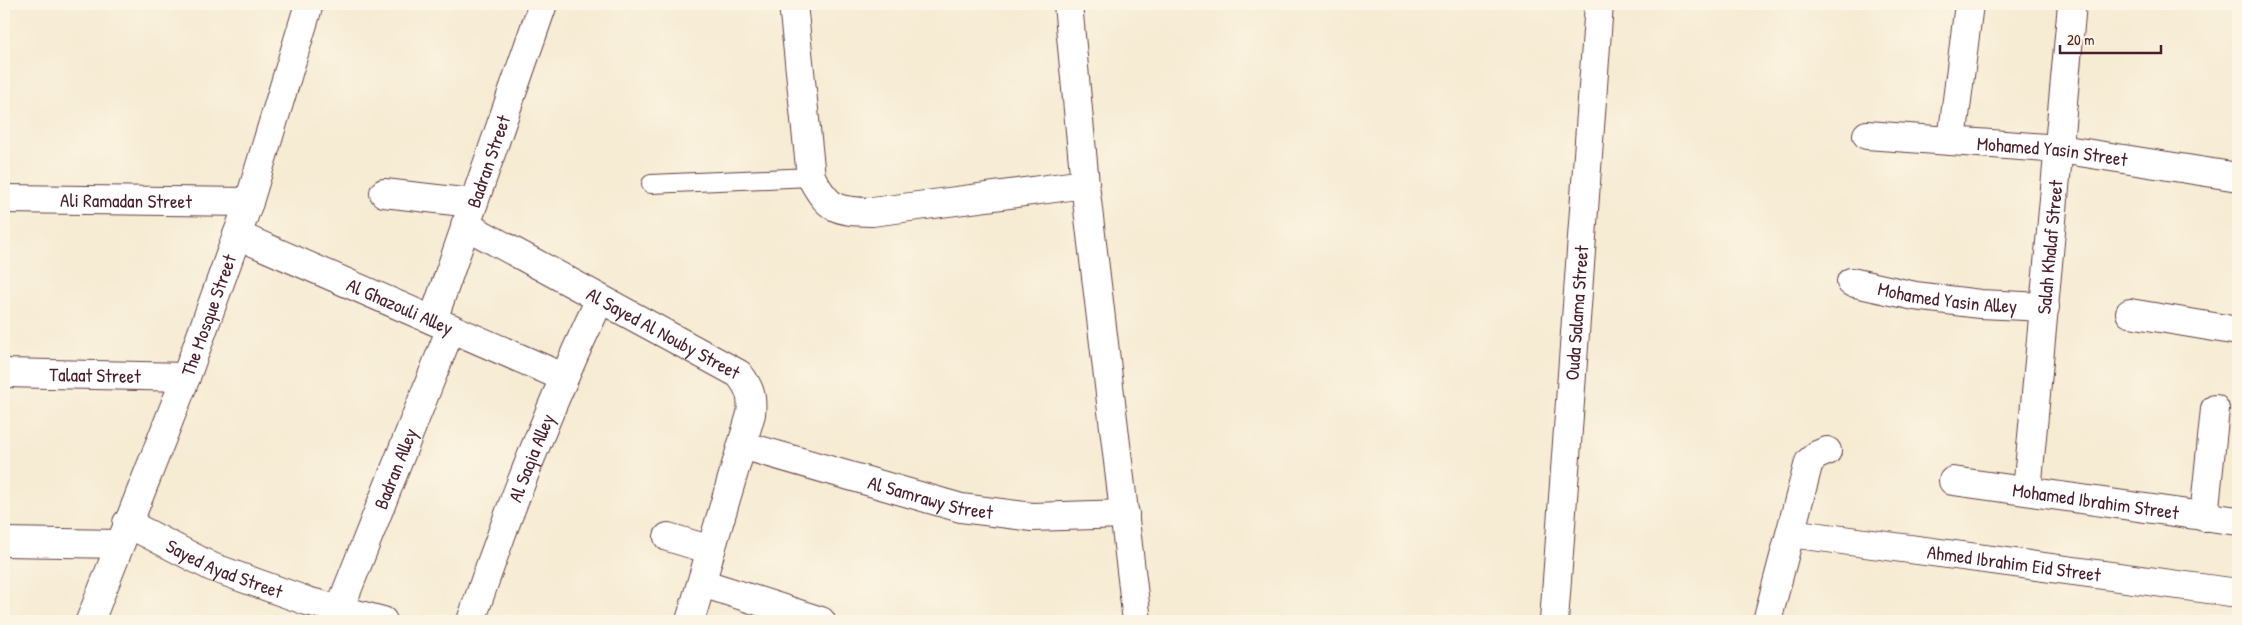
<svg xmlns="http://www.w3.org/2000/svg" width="2242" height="625" font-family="'Patrick Hand',sans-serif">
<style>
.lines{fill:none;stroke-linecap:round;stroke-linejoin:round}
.service-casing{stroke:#643e44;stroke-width:20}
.minor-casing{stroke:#643e44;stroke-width:30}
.service{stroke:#fff;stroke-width:18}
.minor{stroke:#fff;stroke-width:28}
.labels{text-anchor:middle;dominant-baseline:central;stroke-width:4.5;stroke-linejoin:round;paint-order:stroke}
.street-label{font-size:19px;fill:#4a1f2b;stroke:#fcf5e5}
</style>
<rect width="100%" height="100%" fill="#fcf5e5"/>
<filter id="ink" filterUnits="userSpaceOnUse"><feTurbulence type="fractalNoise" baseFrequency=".02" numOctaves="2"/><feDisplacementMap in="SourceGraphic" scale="10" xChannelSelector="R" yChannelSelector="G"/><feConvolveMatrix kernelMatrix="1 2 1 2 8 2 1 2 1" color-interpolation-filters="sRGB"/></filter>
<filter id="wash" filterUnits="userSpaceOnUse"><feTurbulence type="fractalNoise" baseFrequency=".0096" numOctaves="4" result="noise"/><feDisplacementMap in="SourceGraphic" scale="20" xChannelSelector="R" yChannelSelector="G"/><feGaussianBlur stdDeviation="1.12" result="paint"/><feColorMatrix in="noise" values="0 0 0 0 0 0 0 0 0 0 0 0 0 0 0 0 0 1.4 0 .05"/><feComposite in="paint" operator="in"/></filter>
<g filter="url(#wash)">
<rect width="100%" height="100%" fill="#f6ebd3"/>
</g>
<g filter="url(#ink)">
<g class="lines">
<defs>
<path id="service" d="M651,184L811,177"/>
<g id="minor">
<path d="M793,4L811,177C829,210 836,211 872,212L1085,184"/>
<path d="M1068,4L1085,184L1137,621"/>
<path id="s1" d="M1867,135L2060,149L2238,177"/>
<path d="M1952,140L1969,4"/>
<path d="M384,193L472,203"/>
<path id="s2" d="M4,199L249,202"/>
<path id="s3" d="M465,225L739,374C750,388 753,397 751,414L690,621"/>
<path id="s4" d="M237,235L563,377"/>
<path id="s5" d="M1851,282L1915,296L1980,304L2045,307"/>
<path d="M2130,313L2238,331"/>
<path id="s6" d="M433,320L543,4"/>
<path id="s7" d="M4,373L186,377"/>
<path id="s8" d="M742,445L961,508L1032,517L1125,514"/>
<path id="s9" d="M1953,481L2238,521"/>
<path id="s10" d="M2027,491L2072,4"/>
<path d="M2204,517L2215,409"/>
<path id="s11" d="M127,523L212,567L307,601L383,621"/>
<path id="s12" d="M1790,533L2238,593"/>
<path d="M668,537L711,550"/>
<path d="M4,542L120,544"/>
<path d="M702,583L821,621"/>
<path id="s13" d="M340,608L451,328"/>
<path id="s14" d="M90,621L186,377L249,202L309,4"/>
<path id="s15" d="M471,621C508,511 550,404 600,299"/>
<path id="s16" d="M1554,621L1599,4"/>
<path d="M1767,621L1809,462L1817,455L1827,451"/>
</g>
</defs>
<use href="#service" class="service-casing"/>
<use href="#minor" class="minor-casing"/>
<use href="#service" class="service"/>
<use href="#minor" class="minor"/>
</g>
</g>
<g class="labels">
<g class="street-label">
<text stroke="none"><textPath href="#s1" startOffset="186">Mohamed Yasin Street</textPath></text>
<text stroke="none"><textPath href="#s6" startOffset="168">Badran Street</textPath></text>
<text stroke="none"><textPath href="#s2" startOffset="122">Ali Ramadan Street</textPath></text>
<text stroke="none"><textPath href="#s10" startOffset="245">Salah Khalaf Street</textPath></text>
<text stroke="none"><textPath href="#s5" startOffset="98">Mohamed Yasin Alley</textPath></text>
<text stroke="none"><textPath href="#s4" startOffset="178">Al Ghazouli Alley</textPath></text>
<text stroke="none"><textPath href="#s16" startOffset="309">Ouda Salama Street</textPath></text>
<text stroke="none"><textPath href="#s14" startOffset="328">The Mosque Street</textPath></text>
<text stroke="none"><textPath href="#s3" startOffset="226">Al Sayed Al Nouby Street</textPath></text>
<text stroke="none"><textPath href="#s7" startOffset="91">Talaat Street</textPath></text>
<text stroke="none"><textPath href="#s15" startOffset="174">Al Saqia Alley</textPath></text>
<text stroke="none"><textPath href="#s13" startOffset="150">Badran Alley</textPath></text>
<text stroke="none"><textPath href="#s8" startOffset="196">Al Samrawy Street</textPath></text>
<text stroke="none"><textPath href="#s9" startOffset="144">Mohamed Ibrahim Street</textPath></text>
<text stroke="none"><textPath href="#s12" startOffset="226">Ahmed Ibrahim Eid Street</textPath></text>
<text stroke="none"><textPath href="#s11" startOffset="108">Sayed Ayad Street</textPath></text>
</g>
</g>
<rect width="2242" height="625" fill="none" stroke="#fcf5e5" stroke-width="20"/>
<path d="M2060 45v8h101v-8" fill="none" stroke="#4a1f2b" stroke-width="2.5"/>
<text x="2067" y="45" font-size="15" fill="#4a1f2b" stroke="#fcf5e5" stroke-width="4" paint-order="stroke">20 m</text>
</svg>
